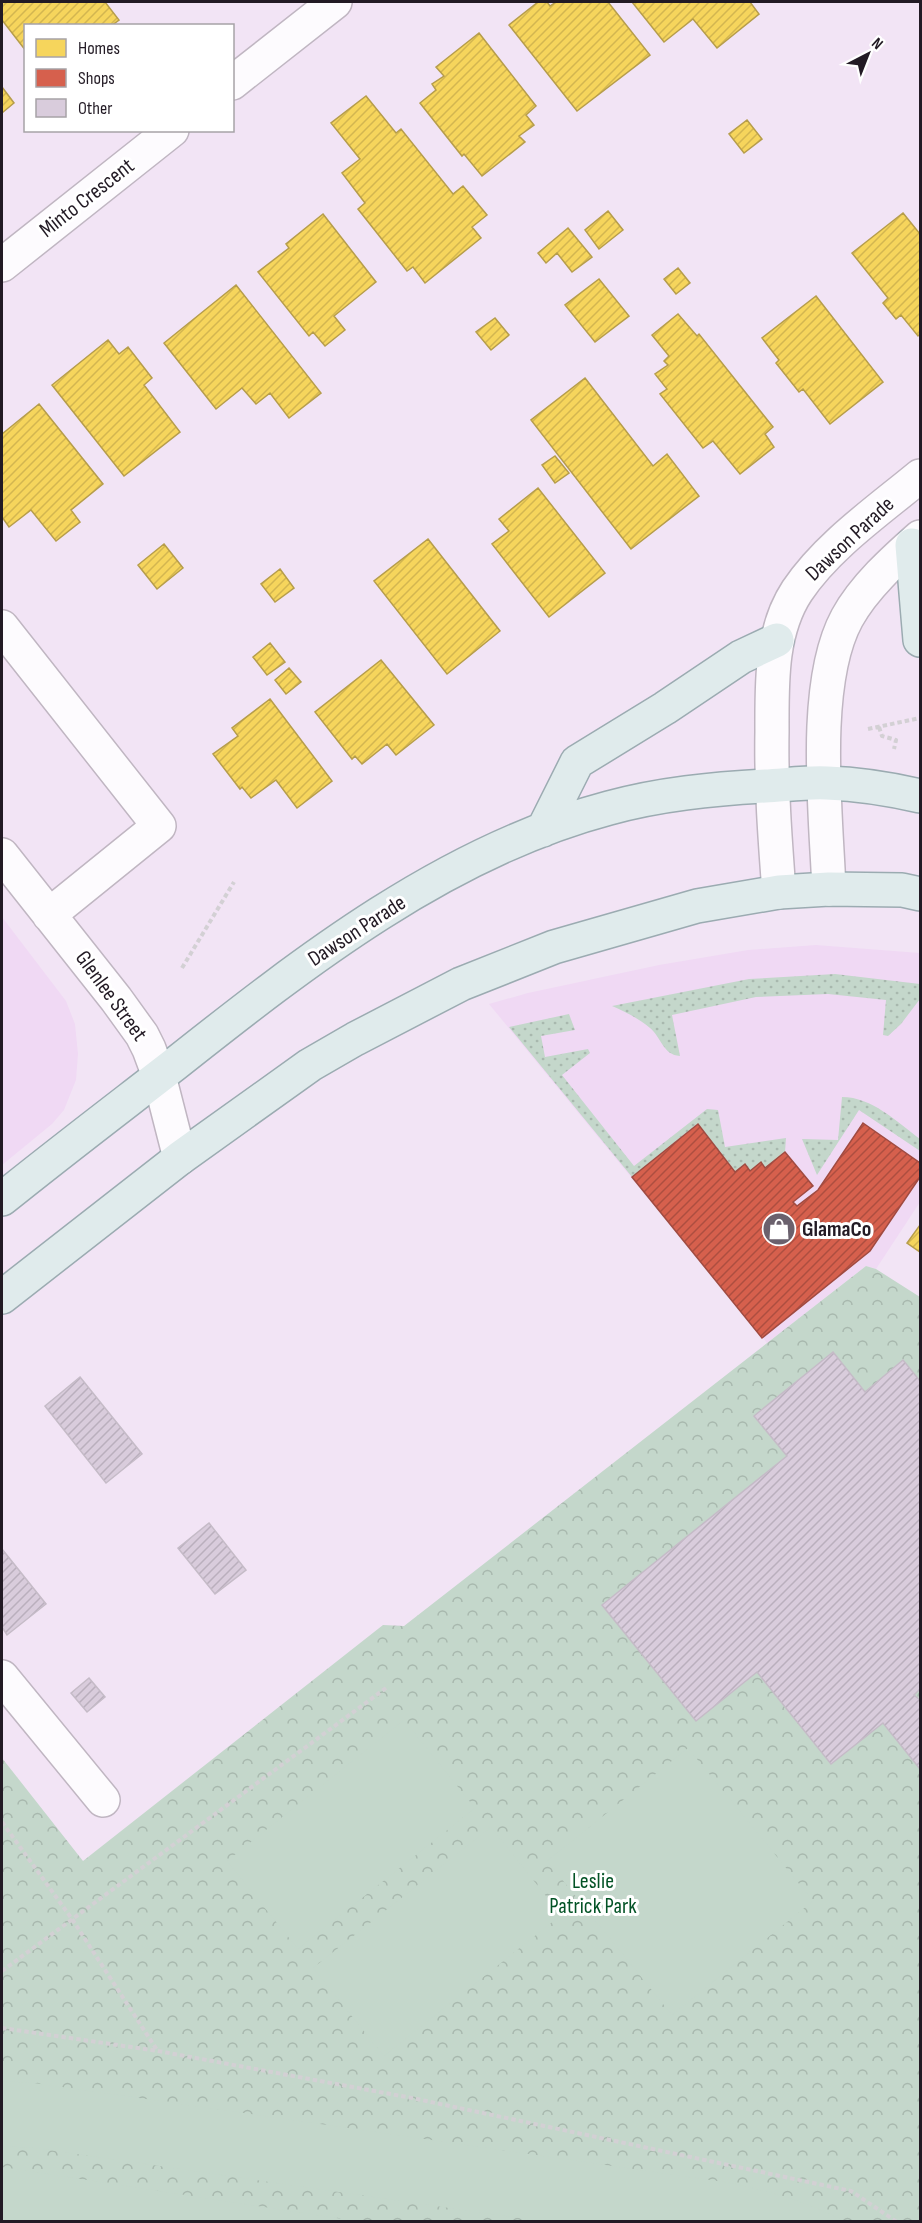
<svg xmlns="http://www.w3.org/2000/svg" width="922" height="2223" font-family="'Sofia Sans Condensed',sans-serif">
<style>
.built{fill:#f0d9f4}
.grass{fill:url(#grass-dots)}
.park{fill:url(#park-crowns)}
.pitch{fill:#c4d7cb}
.homes{fill:url(#homes-hatch);stroke:#b69d4b;stroke-width:1.5}
.shops{fill:url(#shops-hatch);stroke:#a04b41;stroke-width:1.5}
.building{fill:url(#building-hatch);stroke:#c5bbc7;stroke-width:1.5}
.lines{fill:none;stroke-linecap:round;stroke-linejoin:round}
.minor-casing{stroke:#c0b6c2;stroke-width:36}
.major-casing{stroke:#9babb1;stroke-width:36}
.path{stroke:#d3d0d4;stroke-width:4;stroke-dasharray:4.5 3;stroke-linecap:butt}
.minor{stroke:#fdfbfe;stroke-width:33}
.major{stroke:#e0ebec;stroke-width:33}
.labels{text-anchor:middle;dominant-baseline:central;stroke-width:6;stroke-linejoin:round;paint-order:stroke}
.street-label{font-size:22px;fill:#221a24;stroke:#fff}
.poi-label{font-size:22px;font-weight:bold;fill:#221a24;stroke:#fff;text-anchor:start}
.park-label{font-size:22px;fill:#035326;stroke:#fff}
</style>
<defs>
<pattern id="grass-dots" width="8" height="8" patternUnits="userSpaceOnUse" patternTransform="scale(1.5)"><rect width="8" height="8" fill="#c4d7cb"/><path d="M2 2h.1M6 6h.1" fill="none" stroke="#a8b8ae" stroke-width="1.8" stroke-linecap="round"/></pattern>
<pattern id="park-crowns" width="20" height="18" patternUnits="userSpaceOnUse" patternTransform="scale(1.5)"><rect width="20" height="18" fill="#c4d7cb"/><path d="M2 6a3 3 0 1 1 6 0M12 15a3 3 0 1 1 6 0" fill="none" stroke="#a8b8ae"/></pattern>
<pattern id="homes-hatch" width="6" height="6" patternUnits="userSpaceOnUse" patternTransform="scale(1.5)"><rect width="6" height="6" fill="#f6d55c"/><path d="M-1 1l2-2M0 6l6-6M5 7l2-2" fill="none" stroke="#d3b650"/></pattern>
<pattern id="shops-hatch" width="6" height="6" patternUnits="userSpaceOnUse" patternTransform="scale(1.5)"><rect width="6" height="6" fill="#d6604d"/><path d="M-1 1l2-2M0 6l6-6M5 7l2-2" fill="none" stroke="#ad4e40"/></pattern>
<pattern id="building-hatch" width="6" height="6" patternUnits="userSpaceOnUse" patternTransform="scale(1.5)"><rect width="6" height="6" fill="#d9ccdc"/><path d="M-1 1l2-2M0 6l6-6M5 7l2-2" fill="none" stroke="#baafbd"/></pattern>
</defs>
<rect width="100%" height="100%" fill="#f2e4f5"/>
<path class="built" d="M2,917L66,1001L75,1024L78,1054L76,1080L64,1110L52,1124L2,1165Z
M816,945L920,953V1202L876,1269L866,1266L767,1343L489,1004L528,993L659,965L748,950Z"/>
<path class="grass" d="M835,974L920,984V999L901,1024L888,1036L883,1035L886,1000L828,994L756,997L672,1015L680,1056C663,1055 661,1037 650,1028C638,1018 626,1012 612,1006L749,979Z
M569,1014L575,1030L541,1036L545,1057L588,1049L590,1053L562,1075L634,1166L707,1109L718,1110L725,1147L786,1138L785,1152L765,1168L750,1171L745,1164L735,1172L697,1124L632,1177L509,1027Z
M842,1097C872,1097 897,1122 920,1139V1151L859,1110L817,1175L802,1139L838,1140Z"/>
<path class="park" d="M866,1266L876,1269L920,1297V2221H2V1758L83,1861L383,1625L404,1626Z"/>
<path class="pitch" d="M404,1720L475,1808L298,1949L227,1861Z
M688,1748L813,1901L672,2015L547,1861Z
M491,1827L561,1915L384,2056L313,1968Z
M2,2081L34,2083L731,2183C770,2192 808,2201 843,2221H540L35,2148L2,2146Z
M2,2167L356,2221H2Z"/>
<path class="homes" d="M2,2H105L119,20L111,26H26V51L2,20Z
M538,2H547L550,6L556,2H608L650,55L577,111L509,25Z
M632,2H750L759,14L717,48L693,19L664,42Z
M479,33L536,106L526,115L534,125L519,136L525,142L482,176L464,154L462,156L420,103L436,90L432,84L444,76L436,67Z
M2,87L14,103L2,113Z
M366,96L396,133L401,129L453,194L463,186L487,215L472,227L481,238L425,283L413,267L407,271L358,209L365,203L342,173L360,159L331,123Z
M747,120L762,139L744,153L729,134Z
M608,211L623,230L599,249L585,230Z
M903,213L920,234V334L918,336L901,315L896,319L883,303L888,298L852,253Z
M323,214L376,282L334,316L345,330L325,346L313,332L309,336L258,272L289,248L286,244Z
M568,228L592,257L572,272L557,253L546,263L538,253Z
M678,268L690,283L676,294L664,279Z
M599,279L629,316L595,342L565,305Z
M236,285L321,393L289,418L270,393L256,404L242,388L216,409L164,343Z
M816,296L883,382L830,424L803,389L799,392L776,363L779,360L762,338Z
M678,314L697,336L699,334L773,427L765,434L774,447L740,474L713,441L703,448L660,394L667,389L655,374L668,365L664,361L669,356L652,335Z
M495,318L509,335L491,350L476,332Z
M108,340L119,354L128,347L152,378L144,385L180,432L124,476L52,385Z
M585,378L653,466L667,454L699,496L631,549L531,420Z
M39,404L103,484L71,510L80,522L56,541L31,510L9,527L2,517V434Z
M555,456L569,473L555,483L542,465Z
M538,488L605,573L549,617L492,544L509,531L499,519Z
M428,539L500,631L447,674L374,581Z
M164,544L183,568L157,589L138,565Z
M280,569L294,588L275,602L261,584Z
M270,643L285,662L267,675L253,657Z
M381,660L434,725L396,755L387,744L362,764L355,756L352,759L315,712Z
M289,668L301,682L286,694L275,680Z
M270,699L332,781L297,808L276,780L251,798L242,787L240,789L213,754L238,736L232,728Z
M920,1225V1252L907,1243Z"/>
<path class="shops" d="M863,1123L920,1163V1177L870,1251L762,1338L632,1177L698,1124L735,1172L745,1164L750,1171L761,1162L765,1168L785,1152L813,1186L793,1202L797,1206L818,1190Z"/>
<path class="building" d="M833,1352L865,1392L903,1360L920,1381V1689L914,1695L920,1700V1769L883,1723L831,1764L757,1672L696,1721L602,1605L787,1456L754,1416Z
M80,1377L142,1454L106,1483L45,1406Z
M209,1523L246,1570L215,1594L178,1548Z
M2,1549L46,1604L7,1635L2,1627Z
M89,1678L105,1697L87,1712L71,1693Z"/>
<g class="lines">
<defs>
<path id="minor" d="M232,83L335,2
M2,265L172,130
M2,627L159,826L49,915
M2,855L116,999L142,1035L149,1049L159,1076L180,1158
M829,889C826,814 811,684 847,618C864,587 894,560 920,537
M779,892C775,839 771,786 772,732C772,685 770,632 797,591C827,546 879,510 920,476
M2,1677L103,1800"/>
<path id="major" d="M912,545L920,640
M543,830L577,762L665,708L741,657L777,640
M2,1199C59,1153 117,1109 175,1064C305,961 446,851 609,808C660,794 712,789 765,786C785,785 807,782 827,783C859,784 890,789 920,796
M2,1297L180,1158L310,1065L355,1039L461,984L554,947L697,906L779,892L829,889L902,890L920,894"/>
</defs>
<use href="#minor" class="minor-casing"/>
<use href="#major" class="major-casing"/>
<path class="path" d="M879,727L882,736L896,740L894,749
M868,729L920,718
M182,968L234,882
M2,1822L72,1919L157,2050
M2,1971L386,1688
M2,2028L158,2051L412,2098L851,2191L897,2222"/>
<use href="#minor" class="minor"/>
<use href="#major" class="major"/>
</g>
<defs>
<symbol id="shop-disc" viewBox="-11 -11 22 22"><circle r="9.5" fill="#6b616d" stroke="#fff"/><path d="M-5-2.5h2.3a2.7 3.5 0 0 1 5.4 0H5L5.5 6h-11ZM-1.5-2.5h3a1.5 2.3 0 0 0-3 0Z" fill="#fff"/></symbol>
</defs>
<g fill-rule="evenodd">
<use href="#shop-disc" x="760" y="1210" width="38" height="38"/>
</g>
<g class="labels">
<g class="street-label">
<text transform="translate(87 198) rotate(-38)">Minto Crescent</text>
<text transform="translate(850 539) rotate(-43)">Dawson Parade</text>
<text transform="translate(357 931) rotate(-33)">Dawson Parade</text>
<text transform="translate(111 996) rotate(54)">Glenlee Street</text>
</g>
<g class="poi-label">
<text x="802" y="1229">GlamaCo</text>
</g>
<g class="park-label">
<text x="593" y="1881">Leslie<tspan x="593" dy="25">Patrick Park</tspan></text>
</g>
</g>
<rect width="922" height="2223" fill="none" stroke="#221a24" stroke-width="6"/>
<rect x="24" y="24" width="210" height="108" fill="#ffffff" stroke="#a7a3a7" stroke-width="1.5"/>
<rect x="36" y="39" width="30" height="18" fill="#f6d55c" stroke="#a7a3a7" stroke-width="1.5"/>
<text x="78" y="54" font-size="18" fill="#221a24">Homes</text>
<rect x="36" y="69" width="30" height="18" fill="#d6604d" stroke="#a7a3a7" stroke-width="1.5"/>
<text x="78" y="84" font-size="18" fill="#221a24">Shops</text>
<rect x="36" y="99" width="30" height="18" fill="#d9ccdc" stroke="#a7a3a7" stroke-width="1.5"/>
<text x="78" y="114" font-size="18" fill="#221a24">Other</text>
<g transform="translate(868 54) rotate(42)" stroke="#ffffff" stroke-width="4.5" paint-order="stroke">
<path d="M0-4.5L10 22L0 15L-10 22Z" fill="#221a24"/>
<text y="-9" font-size="16" font-weight="bold" text-anchor="middle" fill="#221a24">N</text>
</g>
</svg>
